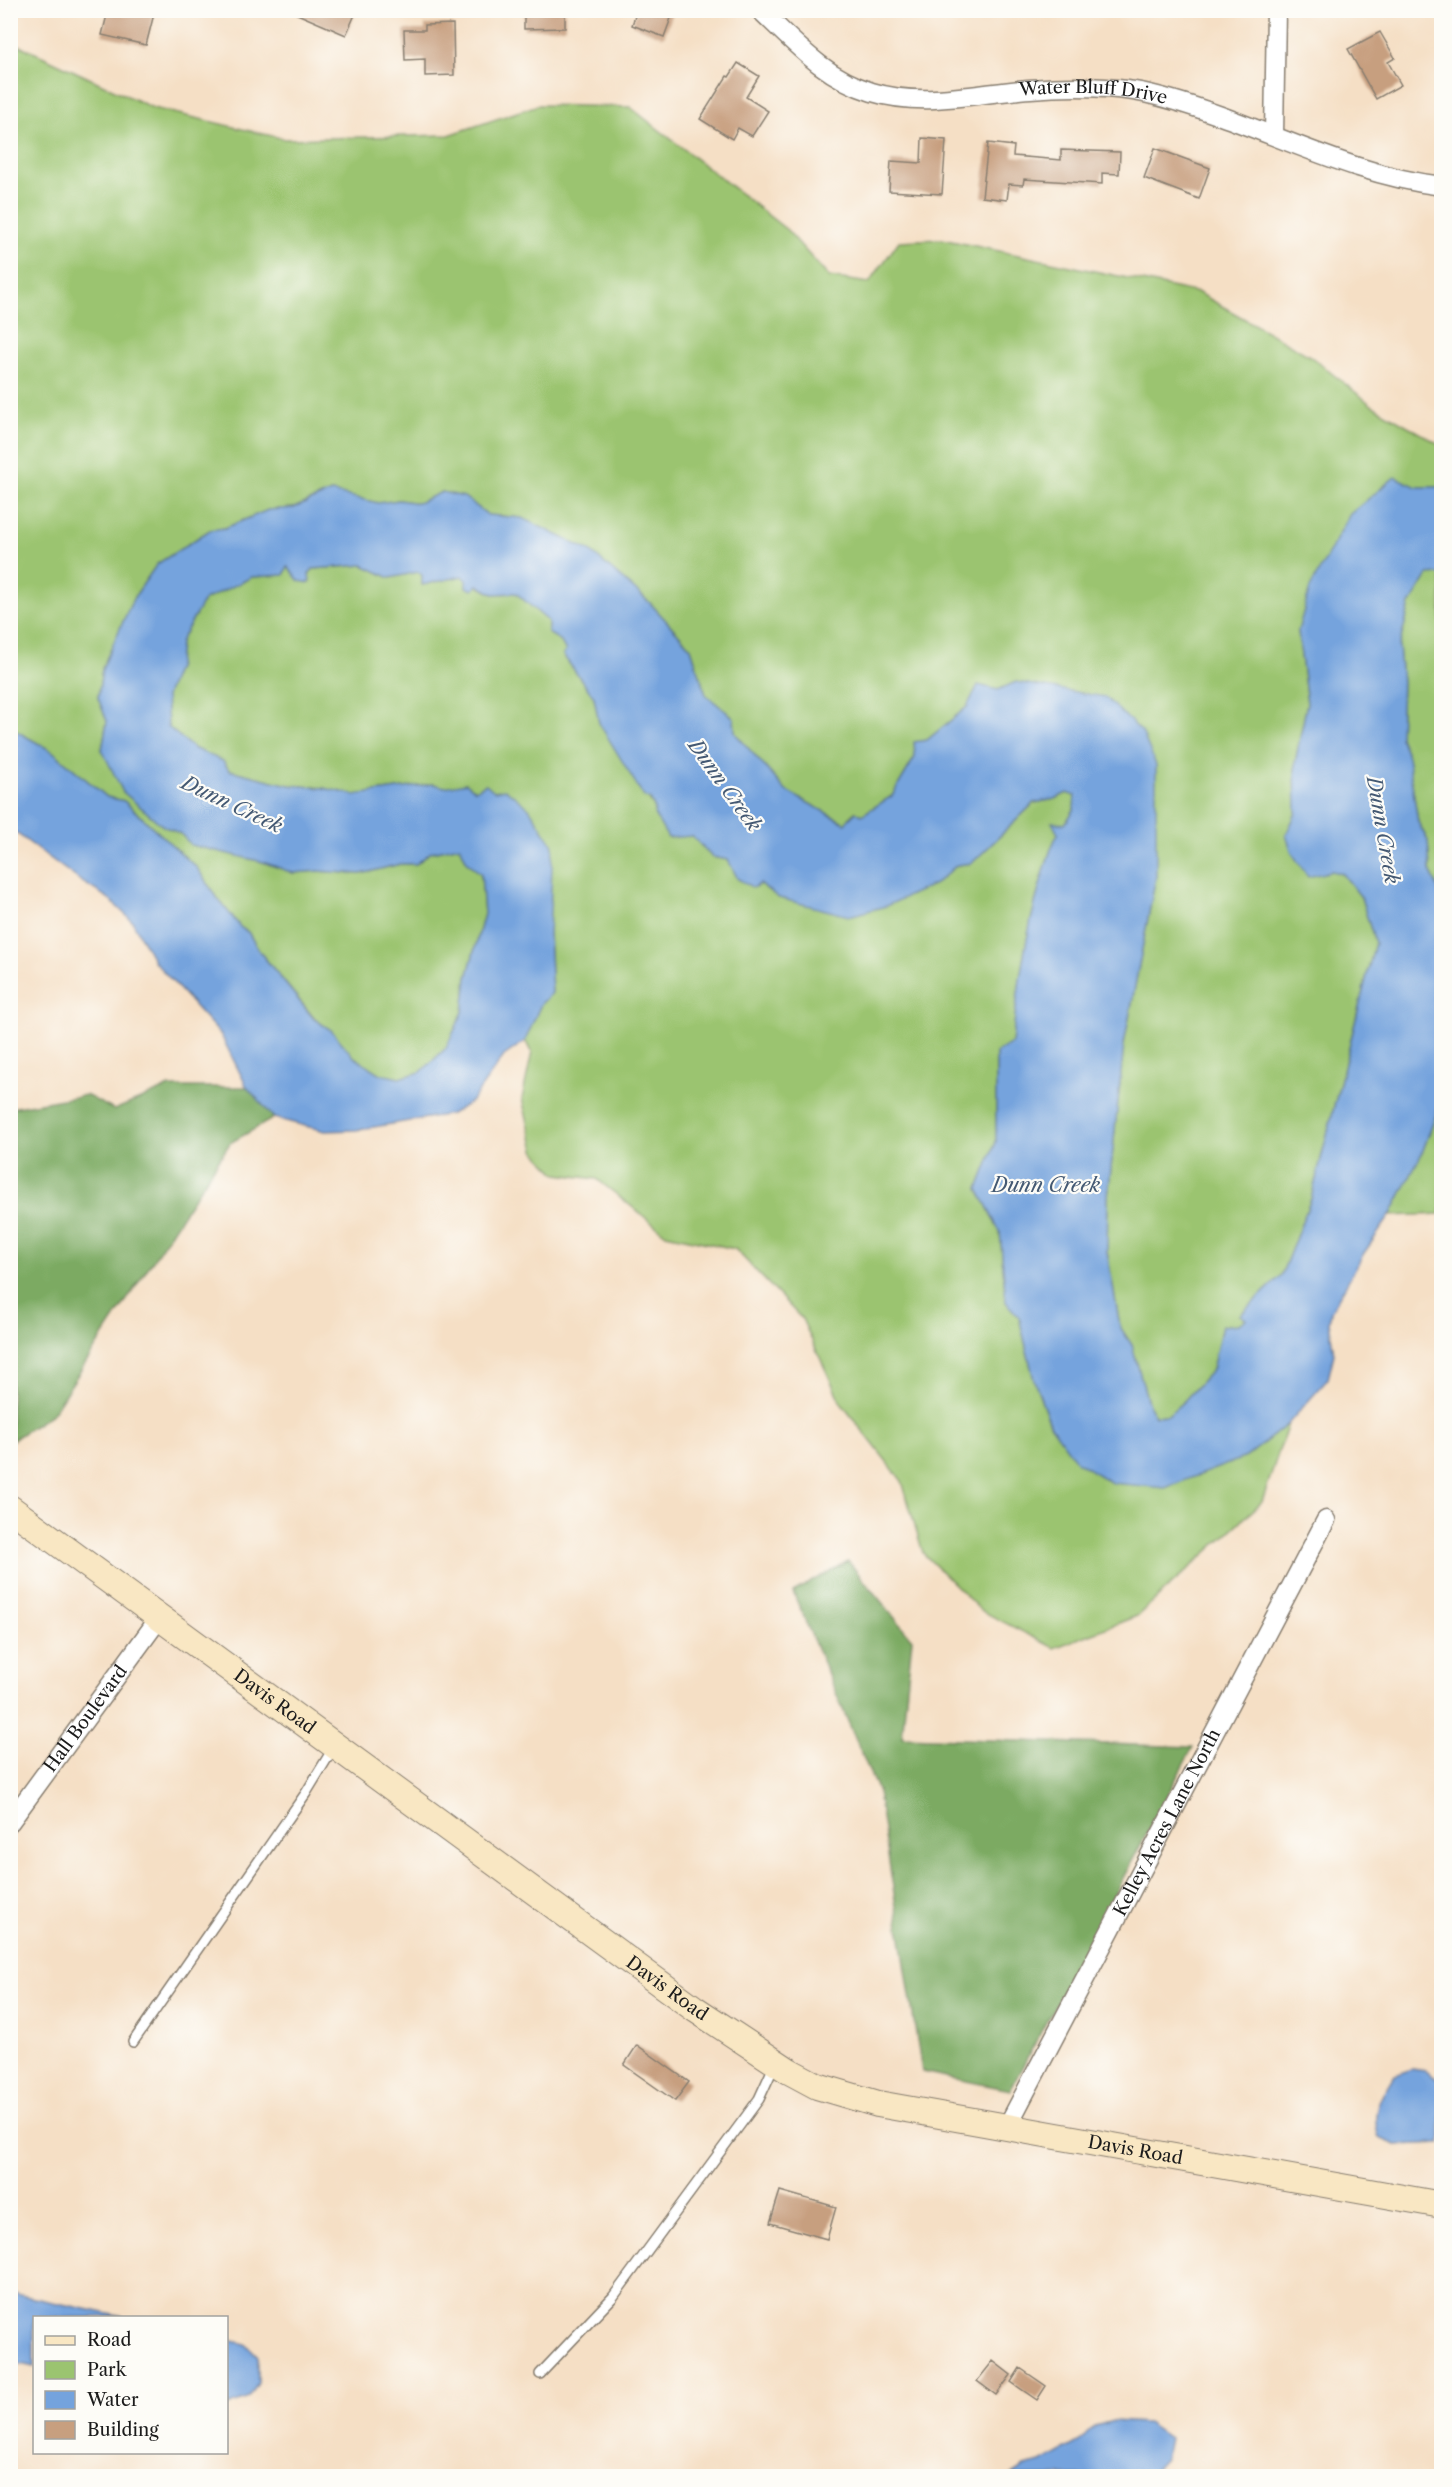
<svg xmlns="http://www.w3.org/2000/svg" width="1452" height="2487" font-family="'Libre Caslon Text',serif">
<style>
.green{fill:#9bc470;stroke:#5c7046;stroke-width:1.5}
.forest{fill:#7caa62;stroke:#4c633f;stroke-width:1.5}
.water{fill:#74a3dd;stroke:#48607c;stroke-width:1.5}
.building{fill:#c79f7f}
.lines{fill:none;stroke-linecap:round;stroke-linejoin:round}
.lane-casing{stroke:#887e70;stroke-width:12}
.street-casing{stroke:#887e70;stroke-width:21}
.secondary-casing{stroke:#887e70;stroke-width:28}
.lane{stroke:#fff;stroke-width:9}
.street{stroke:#fff;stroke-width:18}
.secondary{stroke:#f9e7c3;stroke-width:26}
.labels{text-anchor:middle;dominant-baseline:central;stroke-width:4.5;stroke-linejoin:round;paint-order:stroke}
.street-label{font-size:18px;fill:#1c1c1c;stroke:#fdfcf7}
.water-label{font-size:20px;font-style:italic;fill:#445973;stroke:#fdfcf7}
</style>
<rect width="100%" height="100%" fill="#fdfcf7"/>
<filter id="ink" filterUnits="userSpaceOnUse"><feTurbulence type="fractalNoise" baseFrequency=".0167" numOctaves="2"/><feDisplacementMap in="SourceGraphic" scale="12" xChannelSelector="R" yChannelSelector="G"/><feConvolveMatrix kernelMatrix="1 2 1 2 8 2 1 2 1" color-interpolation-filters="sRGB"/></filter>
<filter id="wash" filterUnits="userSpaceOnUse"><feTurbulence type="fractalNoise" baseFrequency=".008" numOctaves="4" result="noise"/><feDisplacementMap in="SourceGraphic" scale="24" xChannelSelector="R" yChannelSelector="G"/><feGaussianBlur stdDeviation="1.35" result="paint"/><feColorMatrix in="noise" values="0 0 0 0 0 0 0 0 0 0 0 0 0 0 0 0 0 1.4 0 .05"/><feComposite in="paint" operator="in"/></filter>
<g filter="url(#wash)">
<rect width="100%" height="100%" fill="#f5dfc5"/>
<path class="green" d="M10,41L153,108L285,139L449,135L538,105L630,107L787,230L829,277L869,283L899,241L942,239L1199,293L1310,356L1373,406L1441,445V487H1417L1298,631L1307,703L1295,763L1296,813L1286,835L1332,871L1343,874L1361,897L1375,943L1311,1199L1281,1276L1240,1315L1246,1319L1239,1324L1222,1326L1212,1370L1185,1400L1168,1415L1155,1416L1149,1406L1132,1345L1120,1327L1107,1252L1108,1197L1124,1044L1156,876L1016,682L998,690L978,685L967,707L927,740L915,757L892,796L862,815L855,812L845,823L786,791L735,733L734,718L706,695L691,648L650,603L590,551L522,518L488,515L464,497L442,492L418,503L399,500L378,503L331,492L294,508L268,510L225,528L210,530L157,564L133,599L102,669L98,698L107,721L102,750L163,826L181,834L191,844L263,862L293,873L318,871L361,874L400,864H416L431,852L460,846L467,862L481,874L484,914L467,978L463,1012L446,1048L421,1072L399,1078L381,1074L354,1057L331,1030L315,1019L259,951L248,932L241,928L215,895L197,868L124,801L107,797L52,751L11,728Z
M363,565L390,578L418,572L422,575V585L462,576L466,580L493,594L516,593L548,621V633L560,640L566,651L563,655L594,697L599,723L655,809L692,836L712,857L728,860L738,879L760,884L779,898L935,884L957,865L972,863L1034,803L1055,799L1067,793L1075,796L1074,810L1065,824L1053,823L1059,834C1049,849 1046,866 1041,882C1025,936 1018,989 1012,1044L996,1054V1142L978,1189L1000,1232L1006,1302L1019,1317L1034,1380L1051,1426L1246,1457L1288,1424L1262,1502L1137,1616L1054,1648L980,1610L923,1553L902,1481L841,1403L802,1319L735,1249L666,1234L597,1179L557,1174L536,1153L522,1099L532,1052L525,1041L541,1003L552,993L549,934L494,791L475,790L466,783L445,788L433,784L355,795L324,788L289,785L229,770L223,761L193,748L168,727L166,696L178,665L180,642L204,600L252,577L284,575L287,567L310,582L309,574L313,569Z
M1428,574H1441V905L1440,893L1430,870L1428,841L1418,822L1408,757L1400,737L1402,682L1399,646L1410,604Z
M1441,1101V1214L1390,1216L1422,1153Z"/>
<path class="forest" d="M169,1087H247L274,1118L230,1143L52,1414L11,1441V1108L86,1095L114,1110Z
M848,1561L912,1639L902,1737L1193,1747L1010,2090L922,2072L878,1792L793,1592Z"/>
<path class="water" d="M1395,477L1417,487H1441V574L1428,575L1410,604L1399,646L1402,682L1400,737L1408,757L1418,822L1428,841L1430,870L1440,893L1441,905V1101L1422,1153L1390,1216L1364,1253L1331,1311L1329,1322L1334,1354L1328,1379L1288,1424L1246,1457L1165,1488L1112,1483L1077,1462L1051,1426L1034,1380L1019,1317L1006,1302L1000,1232L978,1189L996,1142V1053L1012,1043C1018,988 1025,936 1041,882C1046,866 1049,849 1058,834L1052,822L1065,824L1074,810L1075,796L1067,793L1055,799L1034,803L972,863L957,865L935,884L886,906L849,916L779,898L760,884L753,888L738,879L728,860L712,857L692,836L668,838L654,814L655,809L650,799L644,797L599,723L594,697L563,655L566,651L560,640L548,633V621L516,593L493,594L478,585L473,590L466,587V580L462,576L422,585V575L418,572L390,578L363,565L313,569L309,574L310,583L299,581L288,567L284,575L252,577L204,600L180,642L178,665L166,696L168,727L193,748L223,761L229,770L289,785L324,788L355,795L433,784L445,787L466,783L475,790L486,784L494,791L505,789L529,808L553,845L549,934L552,993L541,1004L525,1041L504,1056L471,1102L451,1114L356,1130L325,1131L274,1118L247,1087L221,1035L154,961L132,921L108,898L82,882L11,829V728L52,751L107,797L124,801L197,868L215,895L241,928L248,932L259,951L314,1019L331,1030L354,1057L381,1074L399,1078L421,1072L446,1048L463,1012L467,978L484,914L481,874L467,862L460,846L431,852L416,864H400L361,874L318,871L293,873L263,862L191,845L181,834L163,826L123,792L102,750L107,721L98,698L102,669L133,599L157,564L210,530L225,528L268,510L294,508L331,492L378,503L399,500L418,503L442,492L464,497L488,515L522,518L590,551L650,603L691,648L706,695L734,718L735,733L786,791L845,823L856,812L862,815L892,796L915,757L914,742L927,740L967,707L978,685L998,690L1016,682L1105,697L1142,732L1156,765V876L1124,1044L1108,1197L1107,1252L1120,1327L1132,1345L1149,1406L1155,1416L1168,1415L1185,1400L1212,1370L1222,1326L1239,1324L1246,1319L1240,1315L1281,1276L1311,1199L1375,943L1361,897L1343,874L1332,871L1308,877L1292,853L1286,835L1296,813L1295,763L1307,703L1298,631L1310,588L1350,514Z
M1412,2069L1426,2071L1441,2082V2143L1396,2145L1379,2138C1370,2111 1381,2097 1394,2075Z
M10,2293H11L123,2317L34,2318V2367L11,2362Z
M227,2340L246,2344L258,2356V2383L249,2398L228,2406L226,2405Z
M1113,2421L1147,2423L1169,2438L1165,2459L1149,2476H1010L1024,2467L1041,2463L1080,2441L1095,2426Z"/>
<g id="blocks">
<path class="building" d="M129,10H155L146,45L102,35L108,11L127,15Z
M288,10H357L346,35Z
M524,10H565V28L524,29Z
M637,10H674L664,37L632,25Z
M453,24L454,75L425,76V59L405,60L404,30H425V25Z
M1380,32L1395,58L1388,62L1401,85L1376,99L1348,49Z
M738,63L759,76L746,97L768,111L752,136L738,128L732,139L700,119L727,76L729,77Z
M922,138L946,140L942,194L889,191L891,161L921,163Z
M988,143L1014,146L1013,156L1061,160V150L1120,152L1119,174L1102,173V184L1024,179L1023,185L1009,184L1007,200L982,197Z
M1155,148L1210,168L1199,199L1144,178Z
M637,2045L689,2082L675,2101L624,2065Z
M780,2191L836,2207L827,2239L770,2223Z
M993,2361L1011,2375L996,2395L977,2381Z
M1020,2368L1046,2386L1037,2400L1011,2382Z"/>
</g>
</g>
<g filter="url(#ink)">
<use href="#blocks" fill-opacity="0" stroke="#887e70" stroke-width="1.5"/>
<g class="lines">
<defs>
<path id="lane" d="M133,2042L306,1793L334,1747
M540,2374L613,2297L759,2099L775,2064"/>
<g id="street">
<path id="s1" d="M760,10C796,44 824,77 872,92C924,108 977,93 1030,89C1064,86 1100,86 1134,91C1164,96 1193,106 1221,116C1293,142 1365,177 1442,186"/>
<path d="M1274,135L1276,10"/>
<path id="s2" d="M10,1822L160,1617"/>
<path id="s3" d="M1007,2127L1326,1520"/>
</g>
<g id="secondary">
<path id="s4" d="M10,1508L695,2009L789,2071L817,2086L878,2104L1442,2205"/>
</g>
</defs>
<use href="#lane" class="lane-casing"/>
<use href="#street" class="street-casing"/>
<use href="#secondary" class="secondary-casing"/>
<use href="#lane" class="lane"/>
<use href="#street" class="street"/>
<use href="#secondary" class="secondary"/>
</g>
</g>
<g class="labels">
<g class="street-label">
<text stroke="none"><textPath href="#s1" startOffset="363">Water Bluff Drive</textPath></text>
<text stroke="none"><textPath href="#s4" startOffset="328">Davis Road</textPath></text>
<text stroke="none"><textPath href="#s2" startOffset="128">Hall Boulevard</textPath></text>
<text stroke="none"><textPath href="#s3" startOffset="344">Kelley Acres Lane North</textPath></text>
<text stroke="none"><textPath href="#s4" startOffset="814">Davis Road</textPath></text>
<text stroke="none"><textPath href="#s4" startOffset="1318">Davis Road</textPath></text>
</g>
<g class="water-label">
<text transform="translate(725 785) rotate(54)">Dunn Creek</text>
<text transform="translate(232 804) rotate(25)">Dunn Creek</text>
<text transform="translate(1383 830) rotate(80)">Dunn Creek</text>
<text x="1046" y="1185">Dunn Creek</text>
</g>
</g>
<rect width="1452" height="2487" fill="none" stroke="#fdfcf7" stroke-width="36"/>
<rect x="33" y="2316" width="195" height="138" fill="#fdfcf7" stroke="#a3a29f" stroke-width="1.5"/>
<rect x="45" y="2336" width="30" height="9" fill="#f9e7c3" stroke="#a3a29f" stroke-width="1.5"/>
<text x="87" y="2346" font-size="18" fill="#1c1c1c">Road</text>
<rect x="45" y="2361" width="30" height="18" fill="#9bc470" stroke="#a3a29f" stroke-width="1.5"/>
<text x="87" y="2376" font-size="18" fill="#1c1c1c">Park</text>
<rect x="45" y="2391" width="30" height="18" fill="#74a3dd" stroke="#a3a29f" stroke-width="1.5"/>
<text x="87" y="2406" font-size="18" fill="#1c1c1c">Water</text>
<rect x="45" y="2421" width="30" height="18" fill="#c79f7f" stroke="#a3a29f" stroke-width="1.5"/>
<text x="87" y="2436" font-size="18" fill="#1c1c1c">Building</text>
</svg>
